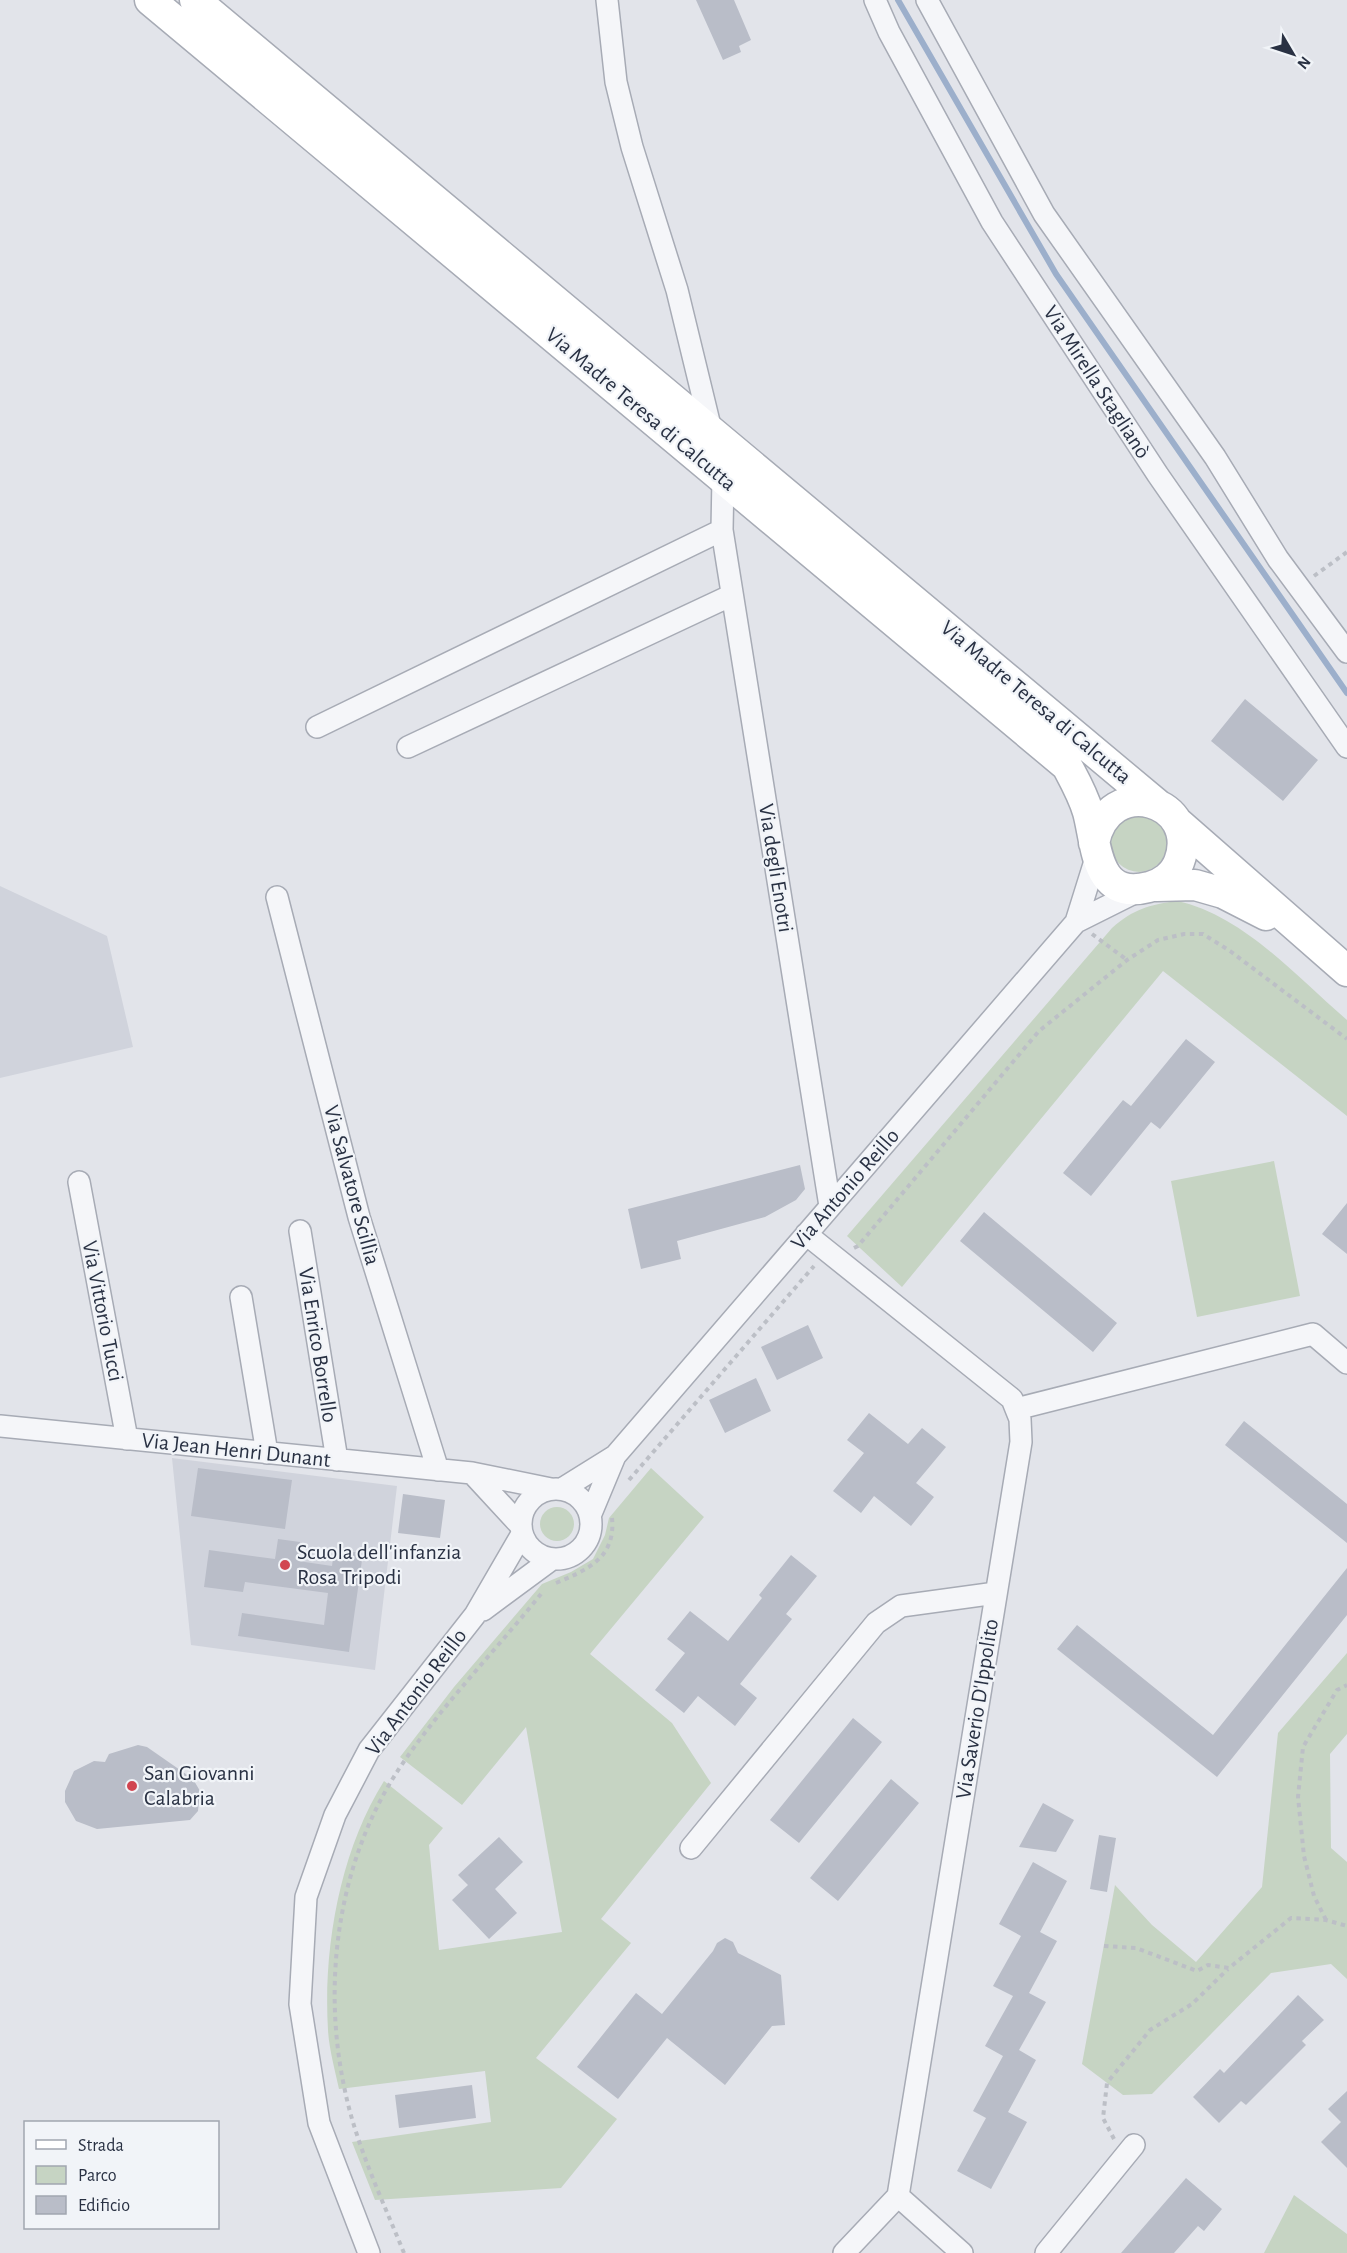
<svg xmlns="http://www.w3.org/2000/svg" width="1347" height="2253" font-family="'Alegreya Sans',sans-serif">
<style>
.built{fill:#d0d3dc}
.green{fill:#c6d4c3}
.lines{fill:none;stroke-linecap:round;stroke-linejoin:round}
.stream{stroke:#9cafcb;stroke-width:6}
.building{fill:#b9bdc8}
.street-casing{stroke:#a7abb5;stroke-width:24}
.secondary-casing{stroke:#a7abb5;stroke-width:33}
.path{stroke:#bcbfc6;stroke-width:4;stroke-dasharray:4.5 4.5;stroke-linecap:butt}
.street{stroke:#f5f6f9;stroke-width:21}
.secondary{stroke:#fff;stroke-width:30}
.poi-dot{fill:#d14550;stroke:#f1f4f8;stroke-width:2}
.labels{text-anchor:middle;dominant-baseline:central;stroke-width:4.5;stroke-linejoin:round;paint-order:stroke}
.street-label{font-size:22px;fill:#293143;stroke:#f1f4f8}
.poi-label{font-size:22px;fill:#293143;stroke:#f1f4f8;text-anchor:start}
</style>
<rect width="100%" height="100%" fill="#e2e4ea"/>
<path class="built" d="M0,886L107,936L133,1047L0,1078Z
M172,1458L397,1486L375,1670L191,1645Z"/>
<path class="green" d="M1111 844a28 28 0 1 1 56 0a28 28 0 1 1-56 0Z
M1177,901C1243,915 1297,977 1347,1020V1116L1163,971L902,1287L847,1236L1112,928C1134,909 1148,905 1177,901Z
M1274,1161L1300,1296L1197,1317L1171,1181Z
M651,1468L704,1517L590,1654L672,1723L711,1783L601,1919L631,1943L536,2058L617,2119L561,2188L375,2200L352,2142L491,2122L485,2071L339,2089C335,2070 329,2049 328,2030C323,1948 340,1851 384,1781L443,1828L429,1845L439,1950L562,1932L526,1727L462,1805L400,1757L454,1687L542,1584L571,1572L593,1559L605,1535L609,1518Z
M540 1524a17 17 0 1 1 34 0a17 17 0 1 1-34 0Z
M1347,1653V1734L1330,1754L1331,1848L1347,1862V1979L1331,1964L1271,1973L1152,2094L1123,2095L1082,2064L1115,1885L1152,1925L1196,1962L1262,1887L1278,1733Z
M1294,2195L1347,2234V2253H1264Z"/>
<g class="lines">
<path class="stream" d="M898,0L1056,274L1347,693"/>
</g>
<path class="building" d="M696,0H734L751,40L739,46L741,52L723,60Z
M1245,699L1318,760L1283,801L1211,741Z
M1186,1039L1215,1062L1160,1129L1151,1122L1091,1196L1063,1173L1123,1100L1131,1106Z
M800,1165L805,1189L796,1200L765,1217L677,1241L681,1259L641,1269L628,1209Z
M1347,1203V1254L1322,1234Z
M984,1212L1117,1323L1093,1352L960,1241Z
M808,1325L823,1358L777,1380L761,1347Z
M756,1378L771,1411L725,1433L709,1400Z
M869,1413L908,1444L922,1428L946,1447L916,1483L934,1497L911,1526L874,1496L861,1513L833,1491L864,1453L847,1440Z
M1244,1421L1347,1504V1543L1225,1445Z
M198,1468L292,1480L285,1529L191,1516Z
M403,1494L445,1500L440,1538L398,1533Z
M278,1539L300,1542L298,1561L332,1566L334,1550L363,1553L349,1652L238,1636L242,1613L324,1625L328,1593L245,1582L243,1592L204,1587L209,1550L275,1559Z
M791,1555L817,1576L786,1614L792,1619L740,1684L757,1698L735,1726L698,1696L684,1713L655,1690L685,1653L667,1639L690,1611L728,1641L762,1598L759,1595Z
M1347,1568V1615L1217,1777L1057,1649L1077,1625L1213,1735Z
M853,1718L882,1742L799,1843L770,1820Z
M138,1745L147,1747L193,1779L200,1791L198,1811L190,1820L97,1829L76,1821L65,1802V1791L74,1771L94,1761L105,1762L109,1754Z
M891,1779L919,1803L838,1901L810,1878Z
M1043,1803L1074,1820L1056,1852L1019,1847Z
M1099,1835L1116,1838L1107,1892L1090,1889Z
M499,1837L523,1862L495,1889L517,1913L489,1939L452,1900L468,1885L458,1875Z
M1033,1862L1067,1881L1040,1932L1057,1941L1029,1993L1046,2002L1019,2050L1036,2060L1008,2112L1027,2122L991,2189L957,2171L986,2118L973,2111L1003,2056L985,2046L1013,1996L993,1986L1021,1936L999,1924Z
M725,1938L733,1942L738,1953L781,1975L785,2025L772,2026L725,2085L667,2038L618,2099L577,2067L636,1993L662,2014L713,1951L717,1943Z
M1298,1995L1324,2020L1302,2041L1306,2045L1246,2105L1241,2101L1219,2123L1193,2097L1220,2069L1224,2073Z
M472,2085L476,2118L399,2128L395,2095Z
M1347,2091V2168L1321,2142L1341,2122L1328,2109Z
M1186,2178L1222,2209L1204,2231L1198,2226L1174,2253H1121Z"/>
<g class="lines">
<defs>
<path id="street" d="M607,0L616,82L632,147L677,290L711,430
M875,0L889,32L992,222L1158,475L1347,747
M927,0L1044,214L1215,457L1278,559L1347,652
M723,477L722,530L830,1206
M317,727L722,530
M408,747L732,595
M277,897L359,1217L438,1470
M1076,922L1096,858
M79,1182L127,1439
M300,1231L337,1460
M806,1234L1012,1399L1020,1419L1021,1442L898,2196L962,2253
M241,1297L267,1453
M1016,1409L1313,1334L1347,1363
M0,1426L472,1473L551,1489
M472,1473L520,1525
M562,1489L615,1456
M521 1524a35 35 0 1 1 70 0a35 35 0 1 1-70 0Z
M590,1516L615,1456L1076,922L1142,889
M483,1610L552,1559
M691,1848L876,1623L901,1606L996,1593
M369,2253L319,2123L300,2004L306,1897L335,1815L369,1750L475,1615L522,1534
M844,2253L898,2196
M1046,2253L1134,2145"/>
<path id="secondary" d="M150,0L1067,766C1075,781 1083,795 1088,812C1097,845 1095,901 1149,887C1162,884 1174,875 1179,862C1202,800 1108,772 1094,843
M195,0L1158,805
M1177,822L1347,971
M1156,886L1195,885L1223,893L1266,915"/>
</defs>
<use href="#street" class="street-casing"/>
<use href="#secondary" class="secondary-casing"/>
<path class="path" d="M1314,576L1347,552
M1092,934L1127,960
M854,1248L858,1246L1039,1031L1127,960L1158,940L1184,934H1203L1230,951L1347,1039
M629,1480L814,1266
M556,1583C587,1570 616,1558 612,1518
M1326,1920L1314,1896L1304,1856L1298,1797L1303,1747L1337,1690L1347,1685
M1104,1946L1136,1948L1197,1971L1208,1965L1229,1968L1291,1918L1326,1920L1347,1926
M1114,2139L1103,2118L1107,2083L1150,2030L1192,2004L1228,1969
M404,2253C382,2199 355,2143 344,2086C321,1976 340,1852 405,1760C446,1701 496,1650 541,1594"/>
<use href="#street" class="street"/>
<use href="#secondary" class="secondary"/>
</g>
<g class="poi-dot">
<circle cx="285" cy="1565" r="6"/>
<circle cx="132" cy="1786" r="6"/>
</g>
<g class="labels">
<g class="street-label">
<text transform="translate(1097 382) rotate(57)">Via Mirella Staglianò</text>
<text transform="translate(641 409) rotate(40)">Via Madre Teresa di Calcutta</text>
<text transform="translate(1036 702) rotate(40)">Via Madre Teresa di Calcutta</text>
<text transform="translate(776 868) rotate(81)">Via degli Enotri</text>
<text transform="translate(352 1185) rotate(75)">Via Salvatore Scillìa</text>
<text transform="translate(845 1189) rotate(-49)">Via Antonio Reillo</text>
<text transform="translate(103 1311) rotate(79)">Via Vittorio Tucci</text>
<text transform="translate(318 1345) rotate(81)">Via Enrico Borrello</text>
<text transform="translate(236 1450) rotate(6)">Via Jean Henri Dunant</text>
<text transform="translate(416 1692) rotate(-53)">Via Antonio Reillo</text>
<text transform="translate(977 1709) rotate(-81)">Via Saverio D'Ippolito</text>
</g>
<g class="poi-label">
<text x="297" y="1552">Scuola dell'infanzia<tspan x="297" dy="25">Rosa Tripodi</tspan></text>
<text x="144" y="1773">San Giovanni<tspan x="144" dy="25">Calabria</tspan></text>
</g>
</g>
<rect x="24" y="2121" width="195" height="108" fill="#f1f4f8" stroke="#a1a6b0" stroke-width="1.5"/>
<rect x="36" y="2140" width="30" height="9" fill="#ffffff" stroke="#a1a6b0" stroke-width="1.5"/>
<text x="78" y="2151" font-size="18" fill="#293143">Strada</text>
<rect x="36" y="2166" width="30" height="18" fill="#c6d4c3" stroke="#a1a6b0" stroke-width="1.5"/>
<text x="78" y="2181" font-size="18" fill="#293143">Parco</text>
<rect x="36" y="2196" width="30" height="18" fill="#b9bdc8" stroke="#a1a6b0" stroke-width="1.5"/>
<text x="78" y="2211" font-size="18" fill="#293143">Edificio</text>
<g transform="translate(1293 54) rotate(129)" stroke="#f1f4f8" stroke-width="4.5" paint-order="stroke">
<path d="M0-4.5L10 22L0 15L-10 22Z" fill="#293143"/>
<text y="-9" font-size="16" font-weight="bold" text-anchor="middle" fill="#293143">N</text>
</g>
</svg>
